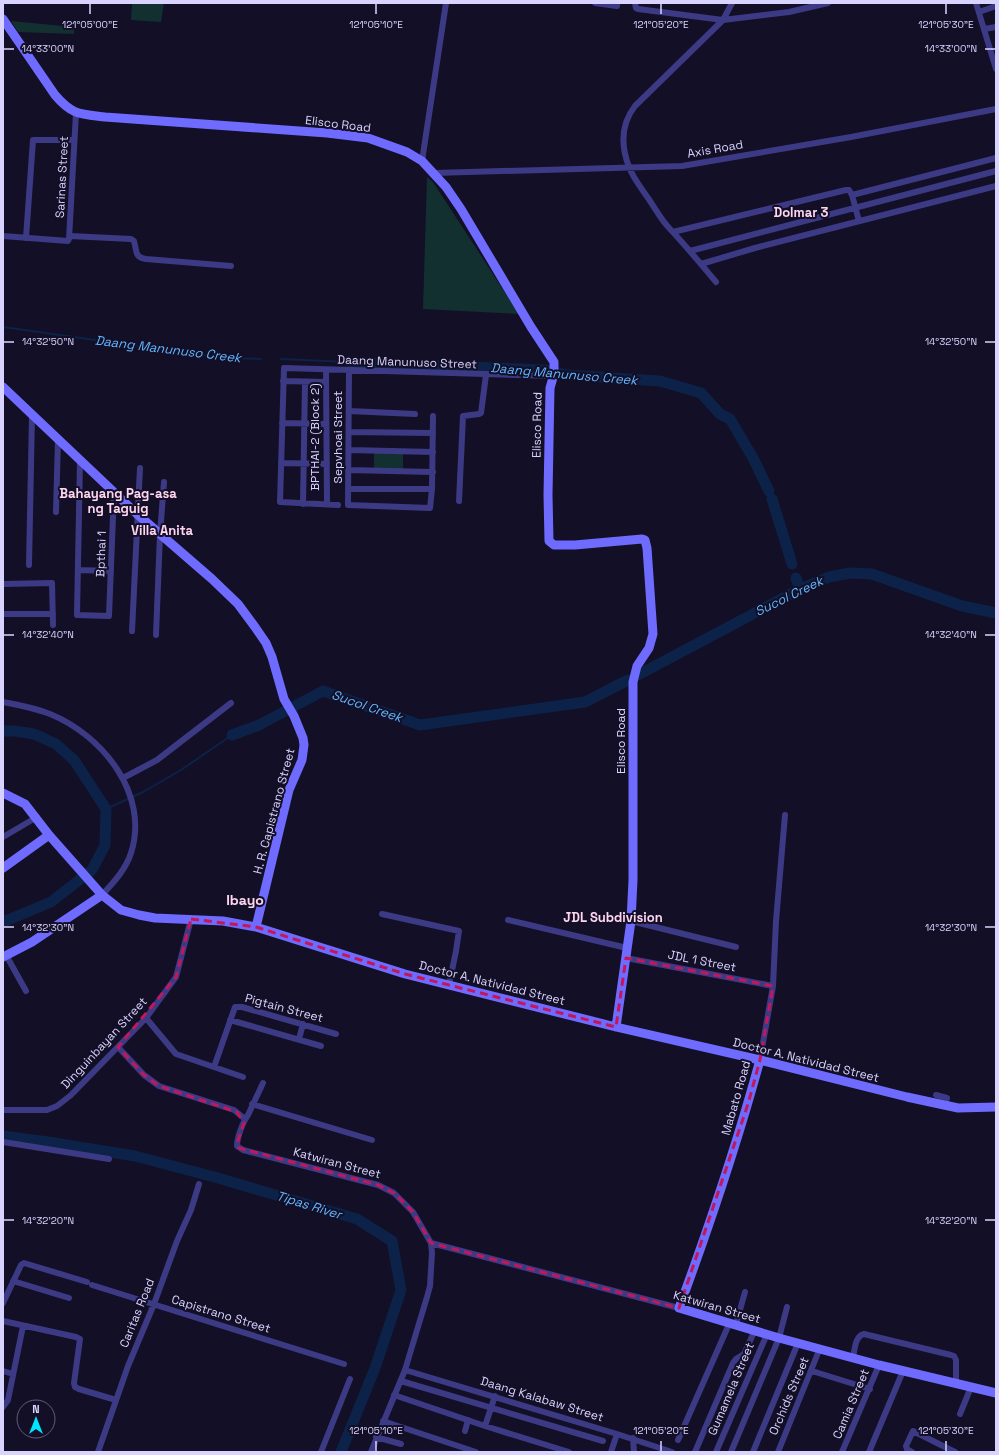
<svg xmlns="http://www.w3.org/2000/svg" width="999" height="1455" font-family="'Space Grotesk',sans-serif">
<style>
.green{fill:#12302f}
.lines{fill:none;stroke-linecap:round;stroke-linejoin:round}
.stream{stroke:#0c2248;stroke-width:2}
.river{stroke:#0c2248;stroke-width:11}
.street{stroke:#3d3a85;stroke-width:6}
.secondary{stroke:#6f6bff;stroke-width:9}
.marked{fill:none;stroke:#c2185b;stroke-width:3;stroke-dasharray:8 5;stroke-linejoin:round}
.ticks{fill:none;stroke:#d9d4ff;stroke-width:1.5}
.labels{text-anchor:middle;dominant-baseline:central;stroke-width:4;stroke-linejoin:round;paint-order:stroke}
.street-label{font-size:12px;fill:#d9d4ff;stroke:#130f26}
.neighbourhood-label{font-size:13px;font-weight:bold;fill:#ffd6f0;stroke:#130f26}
.water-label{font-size:13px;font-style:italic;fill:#62b6ff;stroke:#130f26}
.quarter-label{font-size:14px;font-weight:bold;fill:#ffd6f0;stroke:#130f26}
.ticks-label{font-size:10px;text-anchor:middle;fill:#d9d4ff;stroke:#130f26;stroke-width:4;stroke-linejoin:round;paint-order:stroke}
</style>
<rect width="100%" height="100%" fill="#130f26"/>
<path class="green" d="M132,3H164L161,22L131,20Z
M11,21L74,27V34L18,32Z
M427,177L433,182L519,314L423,309Z
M374,453H403V470L374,469Z"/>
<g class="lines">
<path class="stream" d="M3,327L223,358L261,359
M281,359L349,362
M106,809L143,792L181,770L232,735"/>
<path class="river" d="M349,362L546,370L568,375L660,381L701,393L720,414L730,419L733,424L753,458L769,491
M772,499L792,564
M796,578L800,589
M638,675L800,589L829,577L850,573L872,574L962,606L996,613
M3,731H15L34,734L56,744L74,760L106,809L105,845L92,870L51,902L3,922
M232,735L259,725L323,691L420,725L585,702L628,680
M3,1136L48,1142L135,1156L218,1178L357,1219L392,1241L401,1290L375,1368L341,1452"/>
<path class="street" d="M595,3L617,6V3
M635,3L636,8L638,9L723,20L789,12L828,3
M976,3L996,69
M979,12L996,6
M984,29L996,27
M422,161L446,3
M434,173L682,166L851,137L996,109
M852,195L859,221
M673,232L846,190H849L852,195L996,158
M3,236L68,241L69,239L76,113
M70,236L131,239L134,241C137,251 134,257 146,259L231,266
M26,238L33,140H74
M690,251L996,171
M701,264L755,248L996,186
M716,282C701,264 686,246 670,229C661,220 655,208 648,198C642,189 633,178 629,167C621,146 621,124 635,106L723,20L732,3
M326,370L327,504
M349,370L348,505L430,508L432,489L433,416
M283,381L326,382
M349,411L415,414
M282,423L326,424
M349,432L433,433
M349,450L433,452
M80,460L77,615L109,616L114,492
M281,463L327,464
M348,470L433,472
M348,489H432
M459,501L463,416L479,414L481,413L486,375
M303,504L305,382
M338,505L280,502L284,368L553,376
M56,512L58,439
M29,565L32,415
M78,570L111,571
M3,584L52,583L53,625
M3,614H53
M132,631L140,468
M156,635L160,534L164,482
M3,702C19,705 35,708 50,714C102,735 150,794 131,853C126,869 114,882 102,895
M123,778L157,760L231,703
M3,837L37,817
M382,914L459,931L456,951L449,985
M508,920L627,948
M631,921L736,947
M6,955L26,991
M626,958L773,986
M146,1018L176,1054L243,1077
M230,1020L321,1046
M299,1039L303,1024
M118,1047L144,1075L159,1086L234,1110L245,1119
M760,1060L773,986L776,921L785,815
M214,1067L235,1007H242L336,1034
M263,1083L248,1115C243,1122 237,1137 237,1146L243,1150L378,1185L394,1193L413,1212L431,1243L432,1253L430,1286L427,1297L405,1370L371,1452
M936,1095L947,1098L945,1105
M252,1104L372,1140
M3,1110H47L57,1106L71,1095L146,1018L176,977L191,919
M3,1142L109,1159
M431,1243L679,1308
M13,1281L69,1298
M92,1285L344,1364
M3,1303L21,1265L24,1263L87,1282
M3,1321L76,1337L80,1339L74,1383L75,1387L79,1389L116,1400
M736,1324L745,1292
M853,1357C855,1349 855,1336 864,1334L951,1355L954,1356L956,1360V1383
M405,1370L617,1434L672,1452
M3,1371L13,1374
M812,1371L870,1389
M401,1381L603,1441
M394,1395L485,1426L569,1452
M3,1407L8,1400L23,1326
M960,1414L971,1387
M383,1421L476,1452
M485,1426L495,1396
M465,1431L468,1420
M376,1437L401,1444
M633,1438L634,1452
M678,1440L730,1322
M98,1452L128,1366L154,1304L177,1241L191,1210L199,1184
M321,1452L350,1379
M611,1452L617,1434
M695,1452L733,1363L736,1359L744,1354L755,1330
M716,1452L767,1334
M731,1452L779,1338L787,1307
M753,1452L798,1343
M778,1452L820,1348
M842,1452L879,1365
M869,1452L903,1371
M912,1452L907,1449L906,1446L913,1431L955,1452"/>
<path class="secondary" d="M3,19L55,95C72,115 80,114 105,117L327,133L368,138L407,152L422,161L446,187L461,209L531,327L554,362V374L550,388L548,495L549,541L554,545H575L642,539L645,540L647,548L653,634L649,648L637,666L633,682V880L631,921L616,1027
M3,387L137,514L212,579L238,604L255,627L266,643L272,657L284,699L294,716L303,738L304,745L302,760L289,790L256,927
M3,793L25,804L49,835L102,895L121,910L139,915L155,918L223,921L256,927L405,974L616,1027L760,1060L907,1097L958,1108L996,1107
M3,868L49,835
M3,957L32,942L102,895
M760,1060C737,1144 709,1227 679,1308L779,1338L879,1365L996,1393"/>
</g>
<path class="marked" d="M191,919L256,927L405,974L616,1027L626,958L773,986L760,1060L748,1104L679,1308L431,1243L413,1212L394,1193L378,1185L239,1148L238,1141L244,1123L237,1112L159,1086L144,1075L118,1047L176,977Z"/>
<path class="ticks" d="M90,4V14M376,4V14M661,4V14M946,4V14M4,49H14M985,49H995M4,342H14M985,342H995M4,635H14M985,635H995M4,927H14M985,927H995M4,1220H14M985,1220H995M376,1441V1451M661,1441V1451M946,1441V1451"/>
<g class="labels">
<g class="street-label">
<text transform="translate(338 124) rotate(7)">Elisco Road</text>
<text transform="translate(715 149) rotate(-10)">Axis Road</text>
<text transform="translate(62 177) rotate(-87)">Sarinas Street</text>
<text transform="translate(407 362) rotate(2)">Daang Manunuso Street</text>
<text transform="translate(537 425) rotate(-89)">Elisco Road</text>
<text transform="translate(315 437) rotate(-90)">BPTHAI-2 (Block 2)</text>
<text transform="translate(338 437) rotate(-90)">Sepvhoai Street</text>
<text transform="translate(101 554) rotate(-88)">Bpthai 1</text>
<text transform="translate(621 741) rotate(-90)">Elisco Road</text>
<text transform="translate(274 811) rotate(-75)">H. R. Capistrano Street</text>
<text transform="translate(702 961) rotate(11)">JDL 1 Street</text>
<text transform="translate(492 983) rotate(14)">Doctor A. Natividad Street</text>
<text transform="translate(284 1008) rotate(15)">Pigtain Street</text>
<text transform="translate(104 1043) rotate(-47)">Dinguinbayan Street</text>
<text transform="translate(806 1060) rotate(14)">Doctor A. Natividad Street</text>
<text transform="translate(736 1098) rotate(-74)">Mabato Road</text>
<text transform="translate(337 1163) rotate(15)">Katwiran Street</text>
<text transform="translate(717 1307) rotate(16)">Katwiran Street</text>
<text transform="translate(137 1313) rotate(-68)">Caritas Road</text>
<text transform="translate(221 1314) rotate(17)">Capistrano Street</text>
<text transform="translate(731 1389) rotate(-67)">Gumamela Street</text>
<text transform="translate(789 1396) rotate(-67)">Orchids Street</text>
<text transform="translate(542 1399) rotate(17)">Daang Kalabaw Street</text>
<text transform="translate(851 1404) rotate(-67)">Camia Street</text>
</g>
<g class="neighbourhood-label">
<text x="801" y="212">Dolmar 3</text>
<text x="118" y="493">Bahayang Pag-asa<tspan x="118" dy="15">ng Taguig</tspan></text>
<text x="162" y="530">Villa Anita</text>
<text x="613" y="917">JDL Subdivision</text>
</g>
<g class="water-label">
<text transform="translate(168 349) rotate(7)">Daang Manunuso Creek</text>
<text transform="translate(564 374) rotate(5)">Daang Manunuso Creek</text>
<text transform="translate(789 596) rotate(-26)">Sucol Creek</text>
<text transform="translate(367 706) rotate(19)">Sucol Creek</text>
<text transform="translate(309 1205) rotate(17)">Tipas River</text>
</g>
<g class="quarter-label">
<text x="245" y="900">Ibayo</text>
</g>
</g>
<g class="ticks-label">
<text x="90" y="28">121°05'00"E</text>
<text x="376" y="28">121°05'10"E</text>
<text x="661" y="28">121°05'20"E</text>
<text x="946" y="28">121°05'30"E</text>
<text x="48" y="52">14°33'00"N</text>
<text x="951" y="52">14°33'00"N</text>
<text x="48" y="345">14°32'50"N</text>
<text x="951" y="345">14°32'50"N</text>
<text x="48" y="638">14°32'40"N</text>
<text x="951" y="638">14°32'40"N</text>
<text x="48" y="931">14°32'30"N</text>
<text x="951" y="931">14°32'30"N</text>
<text x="48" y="1224">14°32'20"N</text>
<text x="951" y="1224">14°32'20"N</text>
<text x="376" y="1434">121°05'10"E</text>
<text x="661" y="1434">121°05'20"E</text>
<text x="946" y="1434">121°05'30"E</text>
</g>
<rect width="999" height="1455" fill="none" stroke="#d9d4ff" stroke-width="8"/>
<g transform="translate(36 1419)"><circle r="19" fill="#130f26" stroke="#625e7d"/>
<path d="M0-3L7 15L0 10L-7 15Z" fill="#00e5ff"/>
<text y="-6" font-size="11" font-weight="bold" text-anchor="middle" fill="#d9d4ff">N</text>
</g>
</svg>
